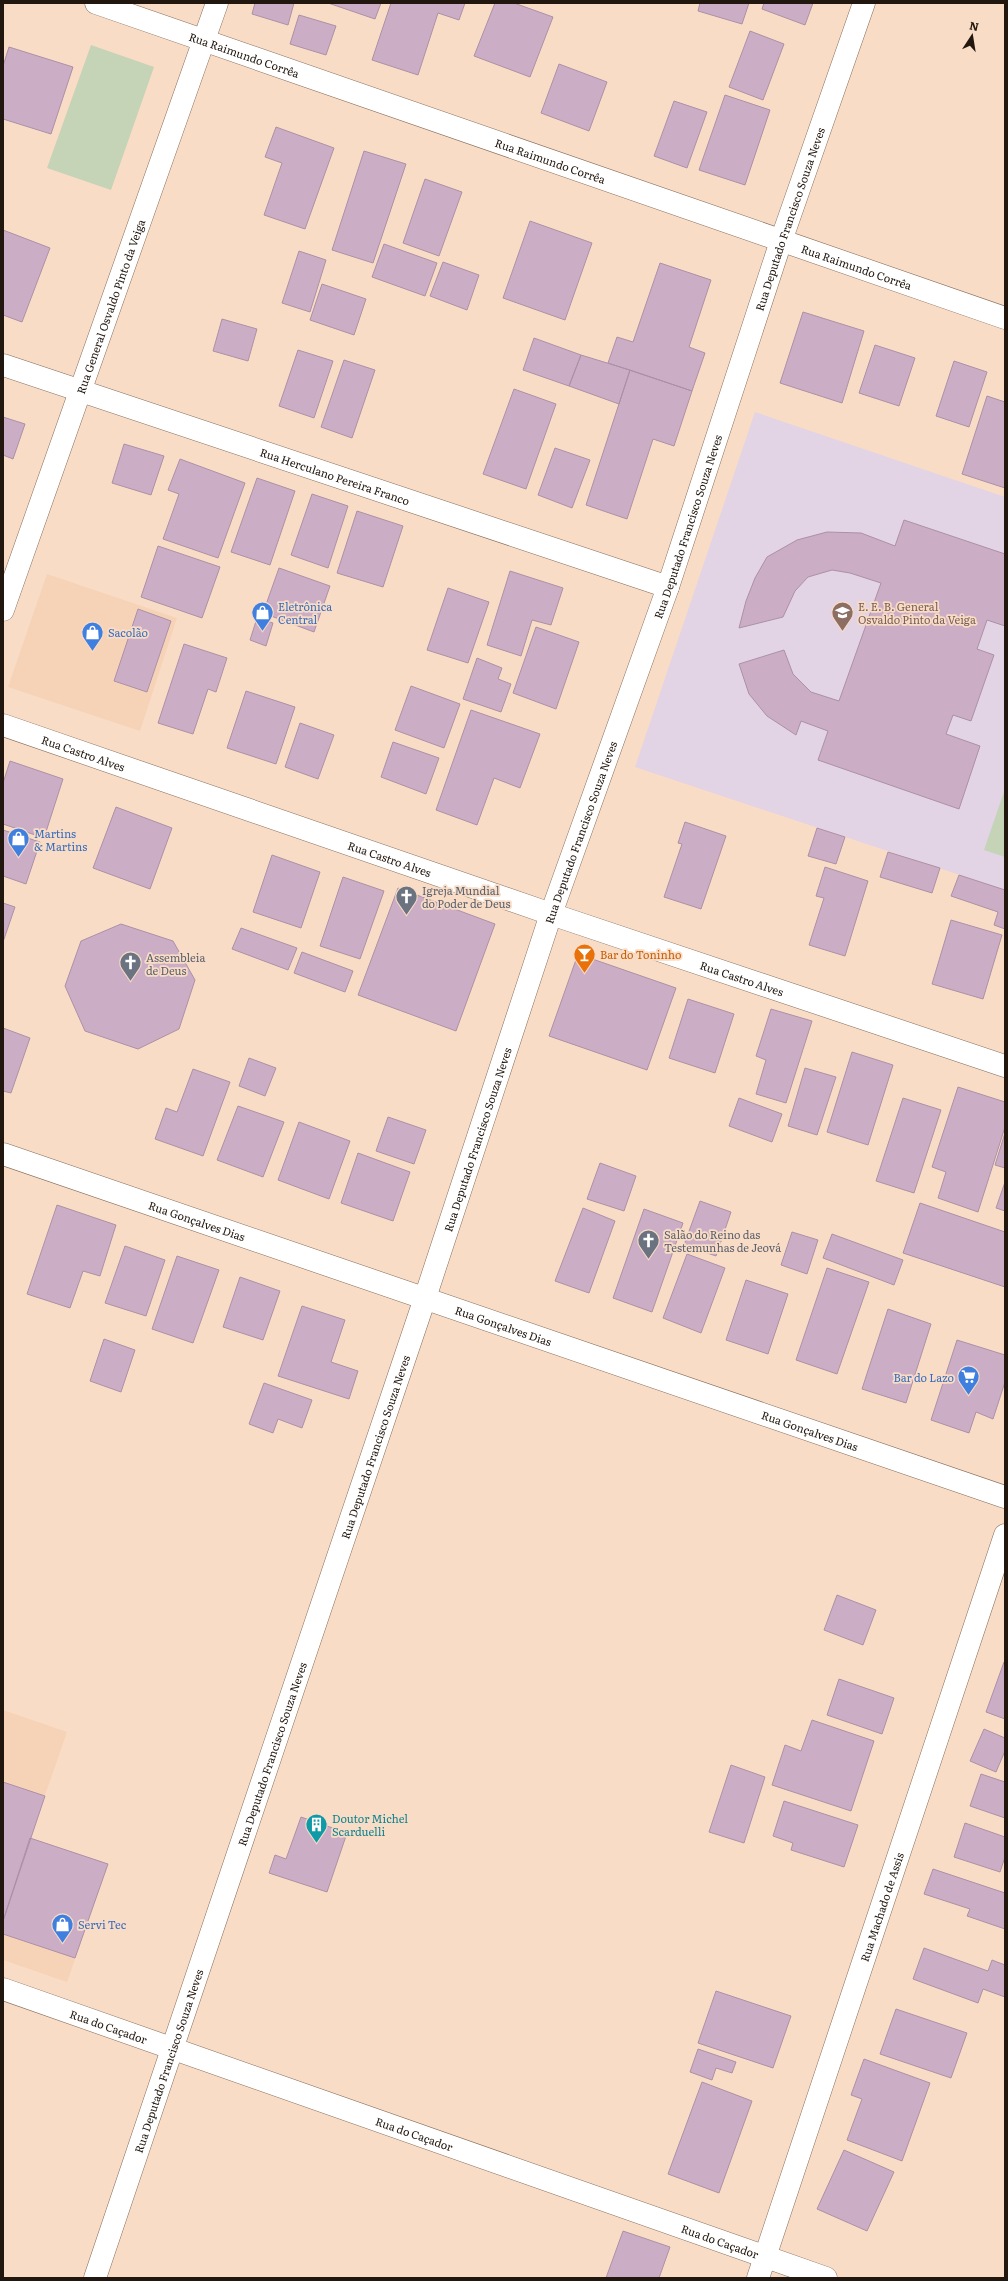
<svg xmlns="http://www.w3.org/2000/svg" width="1008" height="2281" font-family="Literata,serif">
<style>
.built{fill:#f6d3b7}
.education{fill:#e2d3e5}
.green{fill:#c5d3b7}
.building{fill:#cbadc5;stroke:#ac91a6}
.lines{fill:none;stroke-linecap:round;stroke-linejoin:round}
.minor-casing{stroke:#856c58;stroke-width:23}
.tertiary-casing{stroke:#856c58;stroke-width:23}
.minor{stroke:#fff;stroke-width:22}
.tertiary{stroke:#fff;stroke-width:22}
.labels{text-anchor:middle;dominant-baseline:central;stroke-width:3.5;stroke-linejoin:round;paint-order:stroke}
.street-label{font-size:11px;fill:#21170f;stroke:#f9dcc6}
.shop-label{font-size:11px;fill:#366cbe;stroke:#f9dcc6;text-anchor:start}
.education-label{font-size:11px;fill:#785e54;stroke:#f9dcc6;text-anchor:start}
.worship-label{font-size:11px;fill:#5b616d;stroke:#f9dcc6;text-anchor:start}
.food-label{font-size:11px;fill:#c56008;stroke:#f9dcc6;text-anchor:start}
.culture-label{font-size:11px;fill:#0d838f;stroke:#f9dcc6;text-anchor:start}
</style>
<rect width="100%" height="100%" fill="#f9dcc6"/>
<path class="built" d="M47,574L177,618L140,731L8,687Z
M3,1710L67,1732L30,1838L108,1864L67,1982L3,1960Z"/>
<path class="education" d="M755,412L1005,497V890L635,767Z"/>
<path class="green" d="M91,45L154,67L111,190L47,168Z
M1005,789V857L984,850Z"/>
<path class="building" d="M255,3H294L288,25L252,14Z
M328,3H381L375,19Z
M391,3H465L459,20L438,13L418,75L372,60Z
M495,3H514L553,17L530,77L474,56Z
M700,3H749L742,24L698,11Z
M764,3H813L805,25L762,9Z
M299,15L336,26L326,55L290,44Z
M750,31L784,44L763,100L729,87Z
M9,47L73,67L51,134L3,119V66Z
M559,64L607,82L589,131L541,113Z
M725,95L770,110L745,185L699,170Z
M674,101L707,112L687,168L654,156Z
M276,127L334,148L305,229L264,215L282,163L265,157Z
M364,151L406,164L373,263L332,250Z
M425,179L462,192L439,256L403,243Z
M530,221L592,243L565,320L503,298Z
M3,230L50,248L22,322L3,315Z
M384,244L437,263L425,296L372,277Z
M299,251L326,260L310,312L282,303Z
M443,262L479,275L467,310L430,296Z
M660,263L711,280L689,347L705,353L692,391L608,363L617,337L633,342Z
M322,284L366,299L354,335L310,320Z
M803,312L864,331L842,403L780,383Z
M222,319L257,329L248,361L213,351Z
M534,338L581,355L569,386L523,370Z
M875,345L915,358L899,406L859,393Z
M298,350L333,361L314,418L279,406Z
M581,355L630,370L619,404L569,386Z
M344,360L375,370L352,438L321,427Z
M954,361L987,372L969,427L936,416Z
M630,370L692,391L674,446L653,439L627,519L586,505Z
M514,389L556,404L526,489L483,474Z
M987,396L1005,402V488L962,474Z
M3,417L25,424L13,459L3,455Z
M124,444L164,456L151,495L112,483Z
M555,448L590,460L572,508L538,495Z
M180,459L245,483L218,558L163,539L179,494L168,490Z
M257,478L295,491L270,565L231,552Z
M312,494L348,506L328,568L291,555Z
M357,511L403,526L383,587L337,573Z
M904,520L1005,554V626L987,620L977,649L994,655L971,721L953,715L946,734L980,746L959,809L818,760L828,731L801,721L796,735L767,716L749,694L739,664L784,650L793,674L811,692L839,701L881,583L850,573L832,570L808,577L795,591L783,617L739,628L746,601L755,578L767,557L797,540L827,532L861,533L895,546Z
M158,546L220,567L202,618L141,597Z
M279,568L330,586L314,632L263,613Z
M510,571L563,588L551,625L532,620L521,656L487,645Z
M448,588L489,602L468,663L427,650Z
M138,609L171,621L147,692L114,681Z
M257,618L273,623L266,646L250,640Z
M536,627L579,642L556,709L513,693Z
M184,644L227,658L216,692L208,689L193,734L158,723Z
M477,658L502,668L498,679L511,684L501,712L463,699Z
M411,686L460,704L444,748L395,730Z
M246,691L295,707L276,764L227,748Z
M471,710L540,734L520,788L494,778L477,825L436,810Z
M300,723L334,735L318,779L285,767Z
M393,742L439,758L426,794L381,777Z
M10,761L63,779L44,838L3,824V783Z
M116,807L172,828L150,889L93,868Z
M685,822L726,836L701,909L664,897L682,844L678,843Z
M817,828L845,837L836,864L808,856Z
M3,830L40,842L26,884L3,876Z
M888,852L940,868L932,893L880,877Z
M272,855L320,872L301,928L253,912Z
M825,867L868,881L845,956L809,945L824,898L816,896Z
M959,875L1005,890V929L994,925L998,912L951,896Z
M343,877L384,891L360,959L320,946Z
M398,888L495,924L456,1031L358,995Z
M3,903L15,907L3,942Z
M951,920L1002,935L983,999L932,984Z
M121,924L173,941L195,980L179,1029L138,1049L85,1031L65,986L81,941Z
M241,928L297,948L288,970L232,949Z
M302,952L353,971L345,992L294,973Z
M578,954L676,988L647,1070L549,1036Z
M688,999L734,1014L715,1073L669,1058Z
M771,1009L812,1021L786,1103L756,1094L766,1060L756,1056Z
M3,1028L30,1038L11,1093L3,1091Z
M852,1052L893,1065L868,1145L827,1132Z
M249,1058L276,1068L265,1096L239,1086Z
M805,1068L836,1077L817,1135L788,1126Z
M193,1069L230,1082L203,1156L155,1139L166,1108L177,1112Z
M958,1087L1005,1102V1127L978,1212L938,1198L946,1172L932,1167Z
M739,1098L782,1114L772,1142L729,1126Z
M903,1098L941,1110L914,1193L876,1181Z
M238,1106L284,1122L263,1177L217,1160Z
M388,1117L426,1130L414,1164L376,1151Z
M299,1122L350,1141L329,1199L278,1180Z
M1005,1133V1168L995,1165Z
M358,1153L410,1172L393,1221L341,1203Z
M600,1163L636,1176L624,1211L587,1199Z
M1005,1182V1211L996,1208Z
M700,1201L731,1212L716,1256L684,1245Z
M920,1203L1005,1232V1287L903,1253Z
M57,1205L116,1225L100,1276L83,1271L70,1308L27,1294Z
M583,1208L615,1221L589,1293L555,1281Z
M644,1209L683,1223L652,1312L613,1298Z
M792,1232L818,1240L807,1274L781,1265Z
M832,1234L903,1260L894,1285L823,1258Z
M125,1246L165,1260L146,1316L105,1303Z
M687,1254L725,1268L701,1333L663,1318Z
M177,1256L219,1270L193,1343L152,1329Z
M827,1268L869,1282L837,1374L796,1360Z
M240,1277L280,1291L263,1340L223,1327Z
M746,1280L788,1294L768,1354L726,1340Z
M302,1306L345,1320L331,1362L358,1371L349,1399L278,1376Z
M888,1309L931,1324L906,1403L862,1389Z
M104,1339L135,1350L121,1392L90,1381Z
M957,1340L1005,1355V1382L993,1419L976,1412L969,1433L931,1420Z
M264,1383L312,1400L302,1428L278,1419L273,1433L249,1424Z
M837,1595L876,1610L863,1645L824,1630Z
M1004,1662H1005V1719L986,1712Z
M839,1679L894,1698L882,1734L827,1715Z
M812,1720L874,1741L851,1811L772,1785L785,1745L801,1751Z
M984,1729L1005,1738V1751L996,1772L970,1761Z
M731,1765L765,1777L744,1843L709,1832Z
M981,1774L1005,1782V1818L970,1806Z
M3,1782L45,1796L3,1921Z
M784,1801L858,1825L844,1867L791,1850L793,1843L773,1836Z
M301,1817L347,1833L327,1892L269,1873L275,1855L286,1859Z
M965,1823L1005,1837V1857L1000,1872L954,1857Z
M30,1838L108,1864L75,1958L3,1934V1921Z
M933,1869L1005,1893V1929L967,1916L970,1909L924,1894Z
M924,1948L988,1971L992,1960L1005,1965V1997L983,1989L978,2003L913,1979Z
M716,1991L791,2016L773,2068L698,2043Z
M896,2009L967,2033L951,2078L880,2054Z
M698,2049L736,2062L732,2073L716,2068L712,2080L690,2072Z
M864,2059L930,2083L902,2161L847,2140L862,2099L851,2095Z
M702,2082L752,2101L719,2193L668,2174Z
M844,2150L894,2172L867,2231L817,2209Z
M623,2231L670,2247L659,2278H606Z"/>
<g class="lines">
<defs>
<g id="minor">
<path id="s1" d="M96,3L1005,318"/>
<path id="s2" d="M3,365L668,587"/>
<path id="s3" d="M3,725L551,914L1005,1066"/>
<path id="s4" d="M3,1154L1005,1497"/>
<path id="s5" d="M3,1989L826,2278"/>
<path id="s6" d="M95,2278L425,1298L551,914L668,587L781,241L864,3"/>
<path id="s7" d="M758,2278L1005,1535"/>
</g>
<g id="tertiary">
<path id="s8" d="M3,610L217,3"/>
</g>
</defs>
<use href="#minor" class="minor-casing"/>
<use href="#tertiary" class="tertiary-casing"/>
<use href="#minor" class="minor"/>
<use href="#tertiary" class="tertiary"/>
</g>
<defs>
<symbol id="shop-pin" viewBox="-11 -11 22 30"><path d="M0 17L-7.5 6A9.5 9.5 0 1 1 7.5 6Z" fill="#3f7fe0" stroke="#f9dcc6"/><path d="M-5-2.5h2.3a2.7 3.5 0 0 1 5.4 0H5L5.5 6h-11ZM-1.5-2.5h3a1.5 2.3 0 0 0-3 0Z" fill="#fff"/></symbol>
<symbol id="school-pin" viewBox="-11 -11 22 30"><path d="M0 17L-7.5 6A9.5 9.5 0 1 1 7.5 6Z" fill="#8d6e63" stroke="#f9dcc6"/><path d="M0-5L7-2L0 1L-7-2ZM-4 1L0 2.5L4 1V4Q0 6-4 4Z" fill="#fff"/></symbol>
<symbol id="church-pin" viewBox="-11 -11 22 30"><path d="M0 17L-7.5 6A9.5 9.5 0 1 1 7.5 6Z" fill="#6b7280" stroke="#f9dcc6"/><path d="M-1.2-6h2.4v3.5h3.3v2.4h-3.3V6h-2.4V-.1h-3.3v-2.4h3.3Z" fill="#fff"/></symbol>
<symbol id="bar-pin" viewBox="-11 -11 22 30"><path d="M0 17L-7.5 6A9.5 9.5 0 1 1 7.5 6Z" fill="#e8710a" stroke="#f9dcc6"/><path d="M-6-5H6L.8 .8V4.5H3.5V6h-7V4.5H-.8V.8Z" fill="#fff"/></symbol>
<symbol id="supermarket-pin" viewBox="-11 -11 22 30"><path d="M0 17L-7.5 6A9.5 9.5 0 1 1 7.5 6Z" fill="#3f7fe0" stroke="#f9dcc6"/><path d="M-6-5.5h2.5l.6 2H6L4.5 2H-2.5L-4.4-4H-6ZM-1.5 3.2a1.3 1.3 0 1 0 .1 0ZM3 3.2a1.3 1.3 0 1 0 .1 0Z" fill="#fff"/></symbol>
<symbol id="building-pin" viewBox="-11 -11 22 30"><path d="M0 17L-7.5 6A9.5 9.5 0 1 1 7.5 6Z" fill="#0f9aa8" stroke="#f9dcc6"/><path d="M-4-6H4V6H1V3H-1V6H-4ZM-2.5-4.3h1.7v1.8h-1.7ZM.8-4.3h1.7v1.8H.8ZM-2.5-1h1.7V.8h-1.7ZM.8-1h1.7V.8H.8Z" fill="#fff"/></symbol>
</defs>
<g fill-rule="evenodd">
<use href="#shop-pin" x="250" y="600" width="25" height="34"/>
<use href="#school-pin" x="830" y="600" width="25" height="34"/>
<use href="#shop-pin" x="80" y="620" width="25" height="34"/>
<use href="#shop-pin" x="6" y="826" width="25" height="34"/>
<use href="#church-pin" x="394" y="884" width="25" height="34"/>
<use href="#bar-pin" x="572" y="942" width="25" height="34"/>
<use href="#church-pin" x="118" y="950" width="25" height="34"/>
<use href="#church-pin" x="636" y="1228" width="25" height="34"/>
<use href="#supermarket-pin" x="956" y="1364" width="25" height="34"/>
<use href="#building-pin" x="304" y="1812" width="25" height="34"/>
<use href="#shop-pin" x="50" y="1912" width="25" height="34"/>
</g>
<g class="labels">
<g class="street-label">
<text stroke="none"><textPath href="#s1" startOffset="157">Rua Raimundo Corrêa</textPath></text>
<text stroke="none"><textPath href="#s1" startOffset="481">Rua Raimundo Corrêa</textPath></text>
<text stroke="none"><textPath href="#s6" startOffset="2173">Rua Deputado Francisco Souza Neves</textPath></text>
<text stroke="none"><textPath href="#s1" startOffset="805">Rua Raimundo Corrêa</textPath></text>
<text stroke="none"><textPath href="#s8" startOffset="322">Rua General Osvaldo Pinto da Veiga</textPath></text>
<text stroke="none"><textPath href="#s2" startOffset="350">Rua Herculano Pereira Franco</textPath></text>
<text stroke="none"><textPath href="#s6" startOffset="1849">Rua Deputado Francisco Souza Neves</textPath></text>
<text stroke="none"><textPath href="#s3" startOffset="85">Rua Castro Alves</textPath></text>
<text stroke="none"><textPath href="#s6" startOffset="1525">Rua Deputado Francisco Souza Neves</textPath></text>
<text stroke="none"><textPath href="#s3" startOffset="409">Rua Castro Alves</textPath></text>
<text stroke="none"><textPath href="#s3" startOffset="781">Rua Castro Alves</textPath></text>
<text stroke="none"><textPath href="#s6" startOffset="1201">Rua Deputado Francisco Souza Neves</textPath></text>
<text stroke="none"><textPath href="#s4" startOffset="205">Rua Gonçalves Dias</textPath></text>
<text stroke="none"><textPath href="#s4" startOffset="529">Rua Gonçalves Dias</textPath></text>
<text stroke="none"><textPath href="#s4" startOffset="853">Rua Gonçalves Dias</textPath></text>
<text stroke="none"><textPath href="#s6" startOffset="877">Rua Deputado Francisco Souza Neves</textPath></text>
<text stroke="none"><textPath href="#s6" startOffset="553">Rua Deputado Francisco Souza Neves</textPath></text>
<text stroke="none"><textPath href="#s7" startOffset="391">Rua Machado de Assis</textPath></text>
<text stroke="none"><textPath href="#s5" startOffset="112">Rua do Caçador</textPath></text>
<text stroke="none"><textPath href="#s6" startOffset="229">Rua Deputado Francisco Souza Neves</textPath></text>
<text stroke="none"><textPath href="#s5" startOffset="436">Rua do Caçador</textPath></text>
<text stroke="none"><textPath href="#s5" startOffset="760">Rua do Caçador</textPath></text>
</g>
<g class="shop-label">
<text x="278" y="606">Eletrônica<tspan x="278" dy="13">Central</tspan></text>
<text x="108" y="632">Sacolão</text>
<text x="34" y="833">Martins<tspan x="34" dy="13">&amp; Martins</tspan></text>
<text x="954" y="1377" text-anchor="end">Bar do Lazo</text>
<text x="78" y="1924">Servi Tec</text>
</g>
<g class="education-label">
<text x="858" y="606">E. E. B. General<tspan x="858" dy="13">Osvaldo Pinto da Veiga</tspan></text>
</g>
<g class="worship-label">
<text x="422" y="890">Igreja Mundial<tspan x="422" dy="13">do Poder de Deus</tspan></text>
<text x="146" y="957">Assembleia<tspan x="146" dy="13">de Deus</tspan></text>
<text x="664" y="1234">Salão do Reino das<tspan x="664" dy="13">Testemunhas de Jeová</tspan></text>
</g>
<g class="food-label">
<text x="600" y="954">Bar do Toninho</text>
</g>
<g class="culture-label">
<text x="332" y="1818">Doutor Michel<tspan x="332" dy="13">Scarduelli</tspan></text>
</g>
</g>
<rect width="1008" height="2281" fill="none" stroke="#21170f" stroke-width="8"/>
<g transform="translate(972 36) rotate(12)" stroke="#f9dcc6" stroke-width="3" paint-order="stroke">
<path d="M0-3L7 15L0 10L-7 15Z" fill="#21170f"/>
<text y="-6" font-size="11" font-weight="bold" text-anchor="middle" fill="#21170f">N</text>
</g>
</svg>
